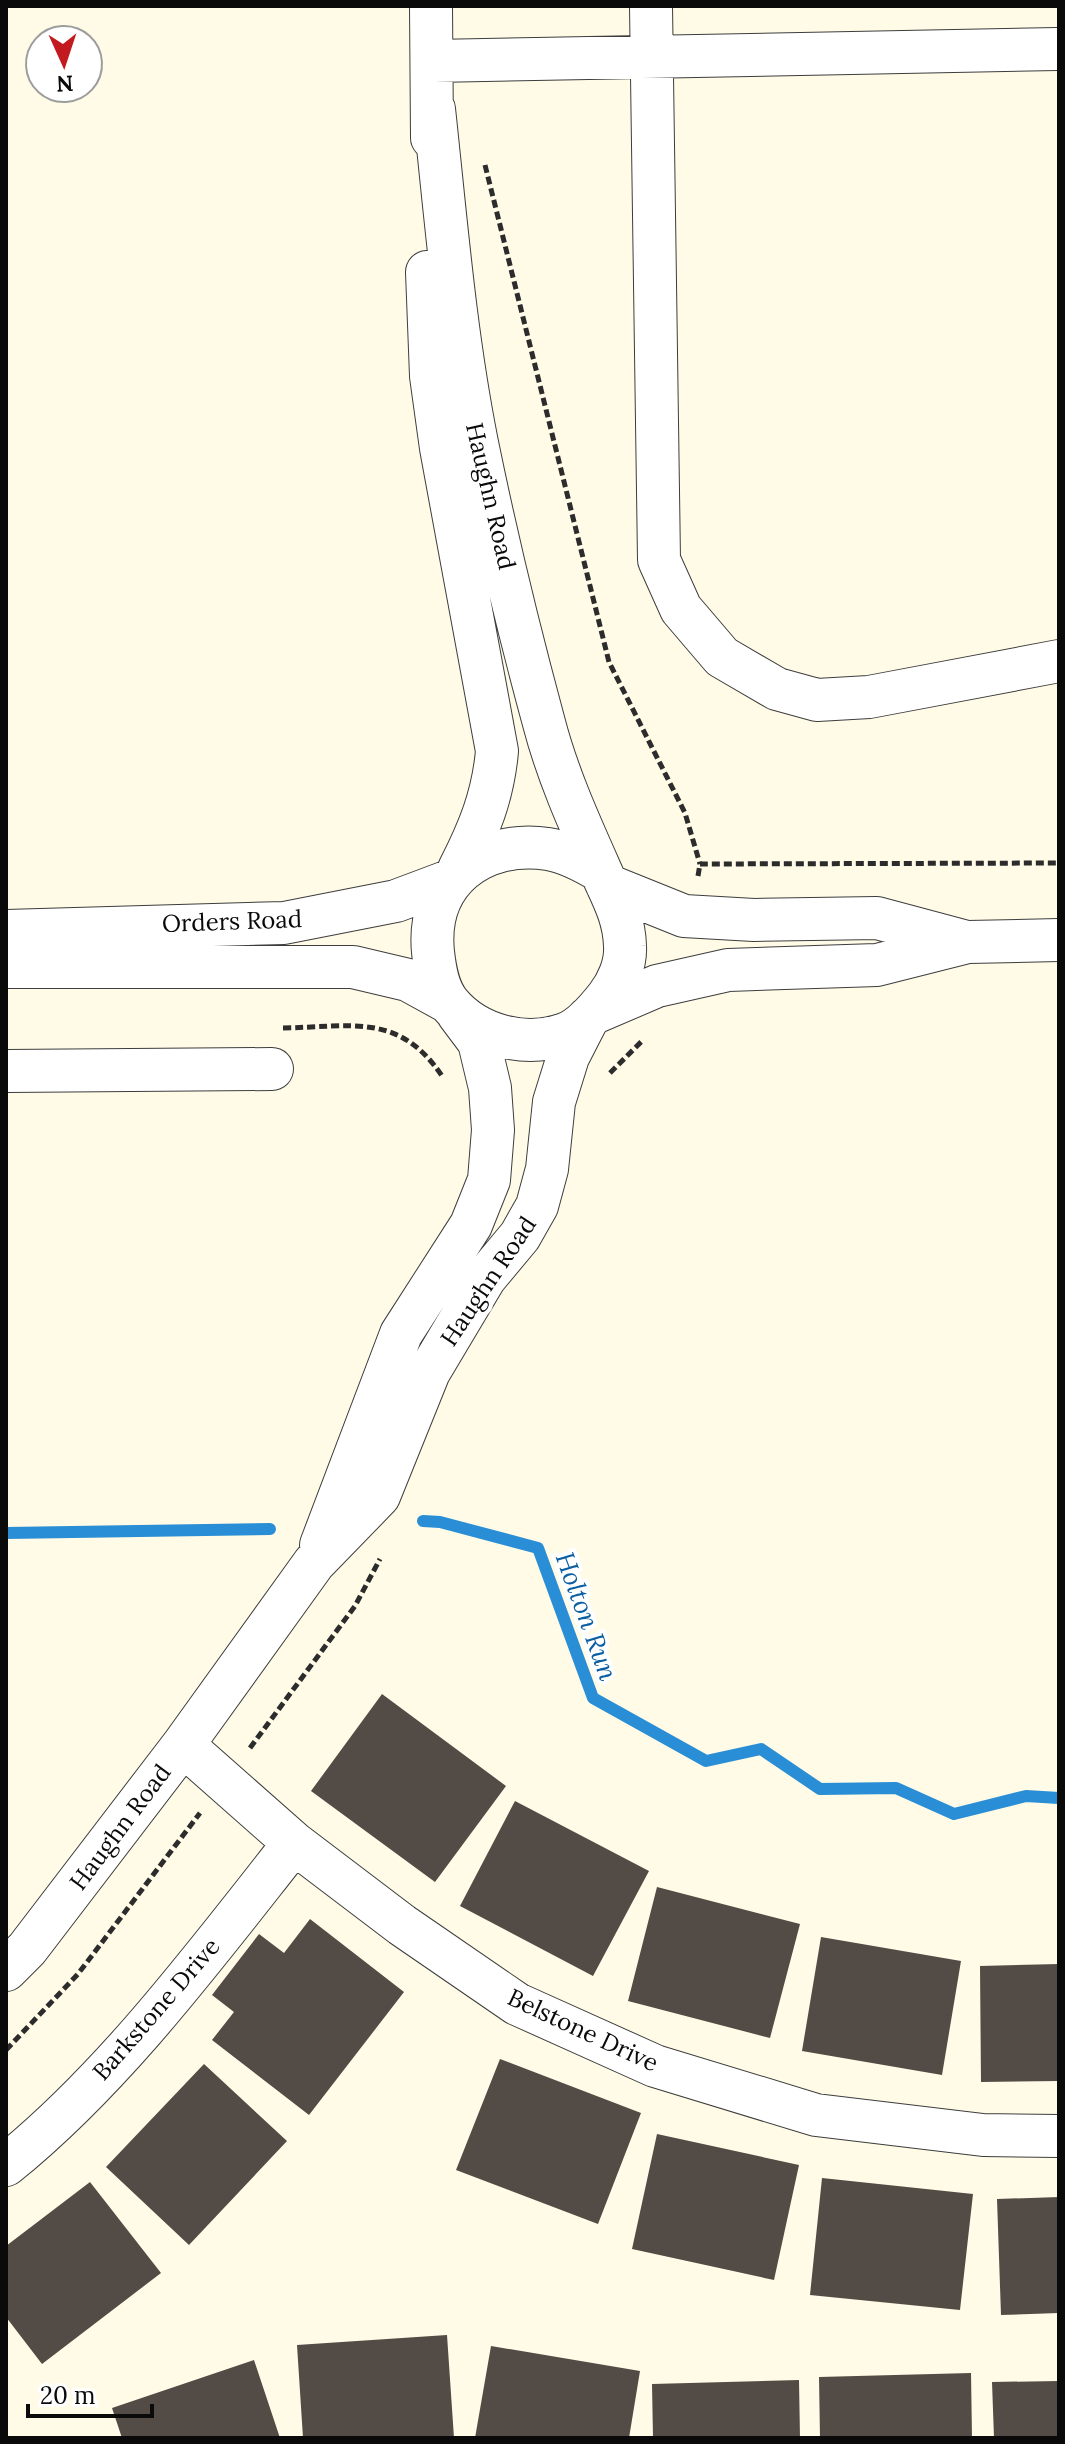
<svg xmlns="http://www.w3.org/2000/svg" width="1065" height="2444" font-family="Lora,serif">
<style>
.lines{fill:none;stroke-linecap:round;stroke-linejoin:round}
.stream{stroke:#298ed6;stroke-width:12}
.building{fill:#534b45}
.minor-casing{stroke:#3d3d3d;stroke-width:44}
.path{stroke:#2c2c2c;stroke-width:5;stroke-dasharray:8 4;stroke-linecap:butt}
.minor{stroke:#fff;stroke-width:42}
.labels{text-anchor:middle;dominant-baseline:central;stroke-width:8;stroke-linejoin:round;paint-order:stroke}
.street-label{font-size:24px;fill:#0a0a0a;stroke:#fff}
.water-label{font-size:26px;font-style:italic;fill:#0c5ea2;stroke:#fff}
</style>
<rect width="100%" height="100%" fill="#fffbe6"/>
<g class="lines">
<path class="stream" d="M423,1521L440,1522L538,1548L593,1698L706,1761L761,1749L820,1789L896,1788L954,1814L1026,1796L1059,1798
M6,1533L270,1529"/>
</g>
<path class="building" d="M382,1694L506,1786L435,1882L311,1791Z
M515,1801L649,1871L593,1976L460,1906Z
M657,1887L800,1924L770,2038L628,2001Z
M310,1919L404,1992L309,2115L212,2040L234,2012L212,1995L259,1934L284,1953Z
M821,1937L961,1961L942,2075L802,2051Z
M1059,1964V2081L981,2082L980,1966Z
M500,2059L641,2113L598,2224L456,2170Z
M204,2064L287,2141L189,2245L106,2167Z
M657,2134L799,2165L774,2280L632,2249Z
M822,2178L973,2194L960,2310L810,2295Z
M90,2182L161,2273L42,2364L6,2317V2246Z
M1059,2197V2313L1001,2315L997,2199Z
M447,2335L454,2438H303L297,2345Z
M491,2346L640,2371L629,2438H475Z
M254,2360L280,2438H122L112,2408Z
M971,2373L972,2438H820L819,2377Z
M799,2380L800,2438H653L652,2384Z
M1059,2381V2438H994L992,2382Z"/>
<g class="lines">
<defs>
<path id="minor" d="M431,6L432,138
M651,6L659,560L681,609L722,657L777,689L817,700L869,697L1059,661
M434,61L1057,49
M434,109C446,220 455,333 477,443C496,536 519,631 544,723C557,773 578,820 599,867C611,895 624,915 625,946C626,964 618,983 607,997C596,1011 582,1028 565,1034C525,1048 477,1036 450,1004C438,990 435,970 433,952C426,881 481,839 548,849C566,852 585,862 600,871
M427,272L431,376L441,448L497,751C493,796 479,830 459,869
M607,885L684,916L754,920L877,918L963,941
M6,931L284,923L396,901L452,880
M6,967H353L408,980L448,1002
M594,1013L657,986L728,970L877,965L968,942L1059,940
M6,1071L272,1069
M321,1545L401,1334L471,1225L489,1180L493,1130L490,1088L479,1042L458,1014
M183,1745L294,1843L402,1925L517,2004L655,2066L816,2115L983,2135L1059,2136
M6,1970L27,1949L183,1745L314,1563L379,1496L429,1372L485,1278L520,1236L537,1206L547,1169L554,1102L568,1057L588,1018
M6,2165C115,2077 207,1953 294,1843"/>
</defs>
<use href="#minor" class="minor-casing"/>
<path class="path" d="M485,165L609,662L685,813L700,864
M698,876L700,864L1059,863
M283,1028C352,1027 399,1012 442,1076
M610,1073L642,1041
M250,1748L355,1606L380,1559
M6,2050L78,1974L200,1813"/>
<use href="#minor" class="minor"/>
</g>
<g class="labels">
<g class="street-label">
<text transform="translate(491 496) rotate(77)">Haughn Road</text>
<text transform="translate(232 921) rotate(-2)">Orders Road</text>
<text transform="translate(488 1281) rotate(-56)">Haughn Road</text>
<text transform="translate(120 1827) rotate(-53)">Haughn Road</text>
<text transform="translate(156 2009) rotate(-49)">Barkstone Drive</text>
<text transform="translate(583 2030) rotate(25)">Belstone Drive</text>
</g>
<g class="water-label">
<text transform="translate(587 1616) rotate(70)">Holton Run</text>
</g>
</g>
<rect width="1065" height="2444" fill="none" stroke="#0a0a0a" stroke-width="16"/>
<g transform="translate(64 64) rotate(177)"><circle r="38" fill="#ffffff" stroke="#9d9d9d" stroke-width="2"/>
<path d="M0-6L14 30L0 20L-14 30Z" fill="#c21a1e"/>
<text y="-12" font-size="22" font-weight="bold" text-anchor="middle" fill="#0a0a0a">N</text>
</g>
<path d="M28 2404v12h124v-12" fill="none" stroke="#0a0a0a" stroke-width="4"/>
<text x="40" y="2404" font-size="24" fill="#0a0a0a" stroke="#ffffff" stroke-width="6" paint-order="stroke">20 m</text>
</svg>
